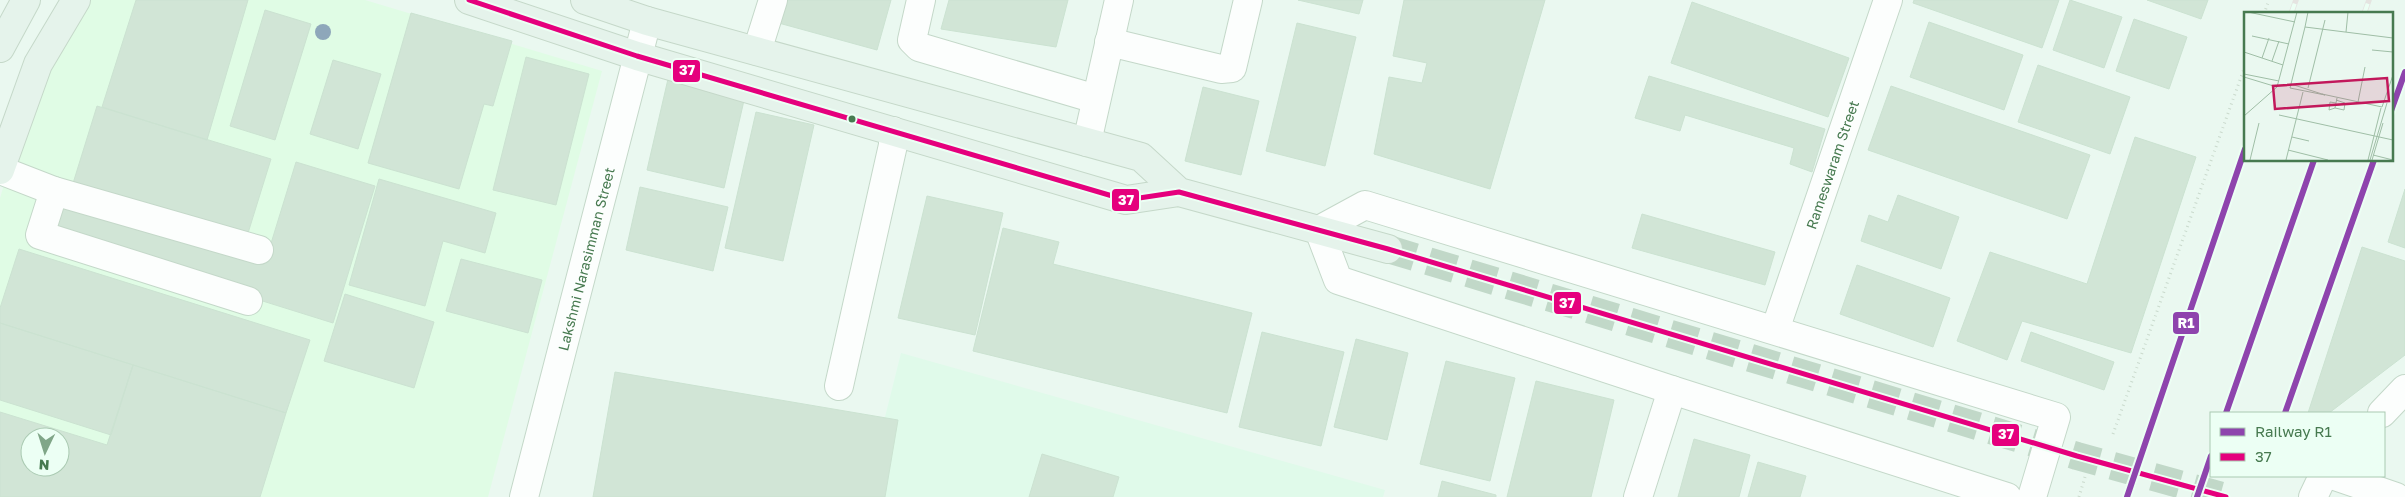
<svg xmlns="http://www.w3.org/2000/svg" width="2405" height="497" font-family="'Golos Text',sans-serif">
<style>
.residential{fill:#e0faea}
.commercial{fill:#e0fce5;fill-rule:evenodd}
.building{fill:#d1e5d6;stroke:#cbe2d1;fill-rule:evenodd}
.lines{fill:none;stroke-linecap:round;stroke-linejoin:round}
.major-tunnel{stroke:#c1d8c8;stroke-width:28;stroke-dasharray:28 14;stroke-linecap:butt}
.minor-casing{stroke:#c4d8c9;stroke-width:30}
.major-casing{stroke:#c5d8c9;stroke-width:30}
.path{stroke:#cadacd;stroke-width:3;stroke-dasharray:1 4;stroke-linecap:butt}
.minor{stroke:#fcfefd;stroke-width:28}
.major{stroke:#e5f3eb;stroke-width:28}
.rail-casing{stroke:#e5e4e1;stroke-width:5.5}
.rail{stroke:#ecfff4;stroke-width:4;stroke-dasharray:11;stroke-linecap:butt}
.bus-1-casing{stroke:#ecfff4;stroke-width:9}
.bus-1{stroke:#e5007d;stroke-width:5}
.rail-1-casing{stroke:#ecfff4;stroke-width:10}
.rail-1{stroke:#8e44ad;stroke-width:6}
.tree{fill:#8ea7ba}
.bus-dot{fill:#477a50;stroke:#ecfff4;stroke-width:2}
.labels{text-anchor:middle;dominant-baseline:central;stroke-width:5;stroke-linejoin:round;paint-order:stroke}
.street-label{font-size:14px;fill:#477a50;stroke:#ecfff4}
.inset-road{fill:none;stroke:#9fbea6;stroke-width:1}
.view{fill:#c2185b;fill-opacity:0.15;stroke:#c2185b;stroke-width:2.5}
.inset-edge{fill:none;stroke:#477a50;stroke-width:2.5}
.line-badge{stroke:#ecfff4;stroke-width:2}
.badge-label{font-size:14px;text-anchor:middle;font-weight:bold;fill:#fff}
</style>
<rect width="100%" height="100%" fill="#eaf8f0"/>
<path class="residential" d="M901,353L1385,490L1383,497H865Z"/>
<path class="commercial" d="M86,0H365L602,71L488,497H0V198L20,131ZM30,437H60V467H30Z"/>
<path class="building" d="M136,0H248L207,140L102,107Z
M781,0H891L877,50L775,22Z
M949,0H1068L1056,47L941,29Z
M1298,0H1363L1359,14Z
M1404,0H1545L1490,189L1374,154L1389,77L1422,83L1427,63L1393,56Z
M1914,0H2059L2042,48L1913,3Z
M2070,0L2122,17L2104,68L2053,50Z
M2147,0H2208L2201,19Z
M1692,2L1849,58L1828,117L1671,63Z
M265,10L311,24L275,140L230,126Z
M411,13L512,41L493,106L484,104L459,189L368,163Z
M2134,19L2187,37L2169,89L2116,71Z
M1929,22L2023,55L2004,110L1910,77Z
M1297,23L1356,37L1325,166L1266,151Z
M526,57L589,74L556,205L493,190Z
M333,60L381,74L358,149L310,134Z
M2038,65L2130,97L2110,154L2018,122Z
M1649,76L1825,129L1812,172L1790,164L1794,148L1685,115L1680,131L1635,118Z
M668,79L745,96L724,188L647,170Z
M1891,86L2090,155L2067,219L1868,150Z
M1203,87L1259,101L1241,175L1185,161Z
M97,106L271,159L244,246L70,193Z
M756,112L814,125L783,261L725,248Z
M2135,137L2196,157L2131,353L2022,321L2007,360L1957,341L1990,252L2087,284Z
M296,162L375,186L333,323L45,233L57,198L265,263Z
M379,179L496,213L485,253L443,241L425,306L349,285Z
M640,187L728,207L713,271L626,250Z
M2405,189V248L2388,242Z
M1898,195L1959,217L1941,269L1861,241L1869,215L1888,222Z
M927,196L1003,213L975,335L898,318Z
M1642,214L1775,252L1765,285L1632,248Z
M1003,228L1059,242L1053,264L1252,313L1227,413L973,351Z
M2362,247L2405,261V355L2329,413H2308Z
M19,249L310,340L286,413L0,323V308Z
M461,259L542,280L528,333L446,311Z
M1857,265L1950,298L1933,347L1840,314Z
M345,294L434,322L414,388L324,361Z
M0,323L133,365L111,435L0,400Z
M1262,332L1344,352L1321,446L1239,427Z
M2031,332L2114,362L2104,390L2021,361Z
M1356,339L1408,353L1387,440L1334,427Z
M1446,361L1515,378L1490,481L1420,464Z
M133,365L286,413L260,497H0V412L107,445ZM30,437H60V467H30Z
M615,372L898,420L885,497H593Z
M1536,381L1614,400L1591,497H1507Z
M1694,439L1750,455L1739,497H1678Z
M1042,454L1119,477L1113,497H1029Z
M1758,462L1806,476L1800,497H1748Z
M1442,481L1496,495V497H1438Z"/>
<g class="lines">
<path class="major-tunnel" d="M1388,249L2077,456L2226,497"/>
<defs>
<g id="minor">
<path d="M921,0L912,40L919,47L1096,99"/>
<path d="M1109,42L1221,69L1232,68L1248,0"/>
<path d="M757,51L773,0"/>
<path d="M1087,142L1119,0"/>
<path d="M0,170L54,191L259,250"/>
<path d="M54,191L40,235L248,301"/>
<path id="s1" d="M1775,330L1888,0"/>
<path d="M839,386L893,145V131"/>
<path d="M2382,413L2405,389"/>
<path d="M2335,476L2396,497"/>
<path id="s2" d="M524,497L647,21"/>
<path d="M1638,497L1672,390"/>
<path d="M2007,497L1672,390L1338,280L1319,230L1365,205L2056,417L2032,497"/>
<path d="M2313,497L2323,476"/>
</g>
<path id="major" d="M469,0L637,56L1126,200L1179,192L1388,249
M585,0L647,21L1141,157L1179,192
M0,48L26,0
M0,170L38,64L76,0"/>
</defs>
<use href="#minor" class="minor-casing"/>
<use href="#major" class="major-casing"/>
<path class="path" d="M2264,14L2269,0
M2113,434L2245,66
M2079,497L2085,477"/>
<use href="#minor" class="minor"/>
<use href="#major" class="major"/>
<defs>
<path id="rail" d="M2291,14L2296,0
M2364,14L2369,0
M2226,413L2314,160
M2127,497L2245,149
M2197,497L2211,456"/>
</defs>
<use href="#rail" class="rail-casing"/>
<use href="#rail" class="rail"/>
<defs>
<path id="bus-1" d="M469,0L637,56L1126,200L1179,192L1388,249L2077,456L2226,497"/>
</defs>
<use href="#bus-1" class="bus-1-casing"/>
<use href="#bus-1" class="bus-1"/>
<defs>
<path id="rail-1" d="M2391,111L2405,72
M2226,413L2314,160
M2285,413L2374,160
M2127,497L2245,149
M2197,497L2211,456"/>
</defs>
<use href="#rail-1" class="rail-1-casing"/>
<use href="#rail-1" class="rail-1"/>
</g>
<circle class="tree" cx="323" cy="32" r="8"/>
<circle class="bus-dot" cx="852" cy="119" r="4.5"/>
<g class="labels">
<g class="street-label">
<text stroke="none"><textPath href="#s1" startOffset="175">Rameswaram Street</textPath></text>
<text stroke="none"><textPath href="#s2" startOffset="246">Lakshmi Narasimman Street</textPath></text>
</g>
</g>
<g transform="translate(2244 12)">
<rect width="149" height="149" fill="#eaf8f0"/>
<path class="inset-road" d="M4,0L51,10M61,15L149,26M102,20L104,0M8,24L45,32M128,38L149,40M0,40L39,53M18,46L25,26M28,49L35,29M0,62L35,69M0,65L33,75M47,72L81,83L46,76L47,72L61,15L64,0M64,76L81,8M78,82L138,95L149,63M92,88L101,91L100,98L91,96L93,86M114,90L121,55M91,96L85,98L86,90L92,91M35,103L149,128M0,104L33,75L53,0M48,125L65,129M44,138L84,148M129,143L149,148M6,148L15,111M42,148L59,80M124,148L137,96M126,148L143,91M128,148L139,111"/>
<path class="view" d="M143,66L145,89L31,97L29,74Z"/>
<rect width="149" height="149" class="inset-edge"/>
</g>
<g class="line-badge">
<rect x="672" y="59" width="29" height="24" rx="5" fill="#e5007d"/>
<rect x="1111" y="188" width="29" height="24" rx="5" fill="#e5007d"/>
<rect x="1553" y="291" width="29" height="24" rx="5" fill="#e5007d"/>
<rect x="2172" y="311" width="28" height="24" rx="5" fill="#8e44ad"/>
<rect x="1991" y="423" width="29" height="24" rx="5" fill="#e5007d"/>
</g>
<g class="badge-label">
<text x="687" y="75">37</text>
<text x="1126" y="205">37</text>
<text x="1567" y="308">37</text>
<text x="2186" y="328">R1</text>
<text x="2006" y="439">37</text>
</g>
<rect x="2210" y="412" width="175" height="65" fill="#ecfff4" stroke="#aacab2"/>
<rect x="2220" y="428" width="25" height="8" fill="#8e44ad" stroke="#aacab2"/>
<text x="2255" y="437" font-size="15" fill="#477a50">Railway R1</text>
<rect x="2220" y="453" width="25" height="8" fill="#e5007d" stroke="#aacab2"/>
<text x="2255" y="462" font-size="15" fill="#477a50">37</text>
<g transform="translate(45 452) rotate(184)"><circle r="24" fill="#ecfff4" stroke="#aacab2"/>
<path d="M0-4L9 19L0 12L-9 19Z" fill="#80a688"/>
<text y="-8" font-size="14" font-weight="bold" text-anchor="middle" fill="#477a50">N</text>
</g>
</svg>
